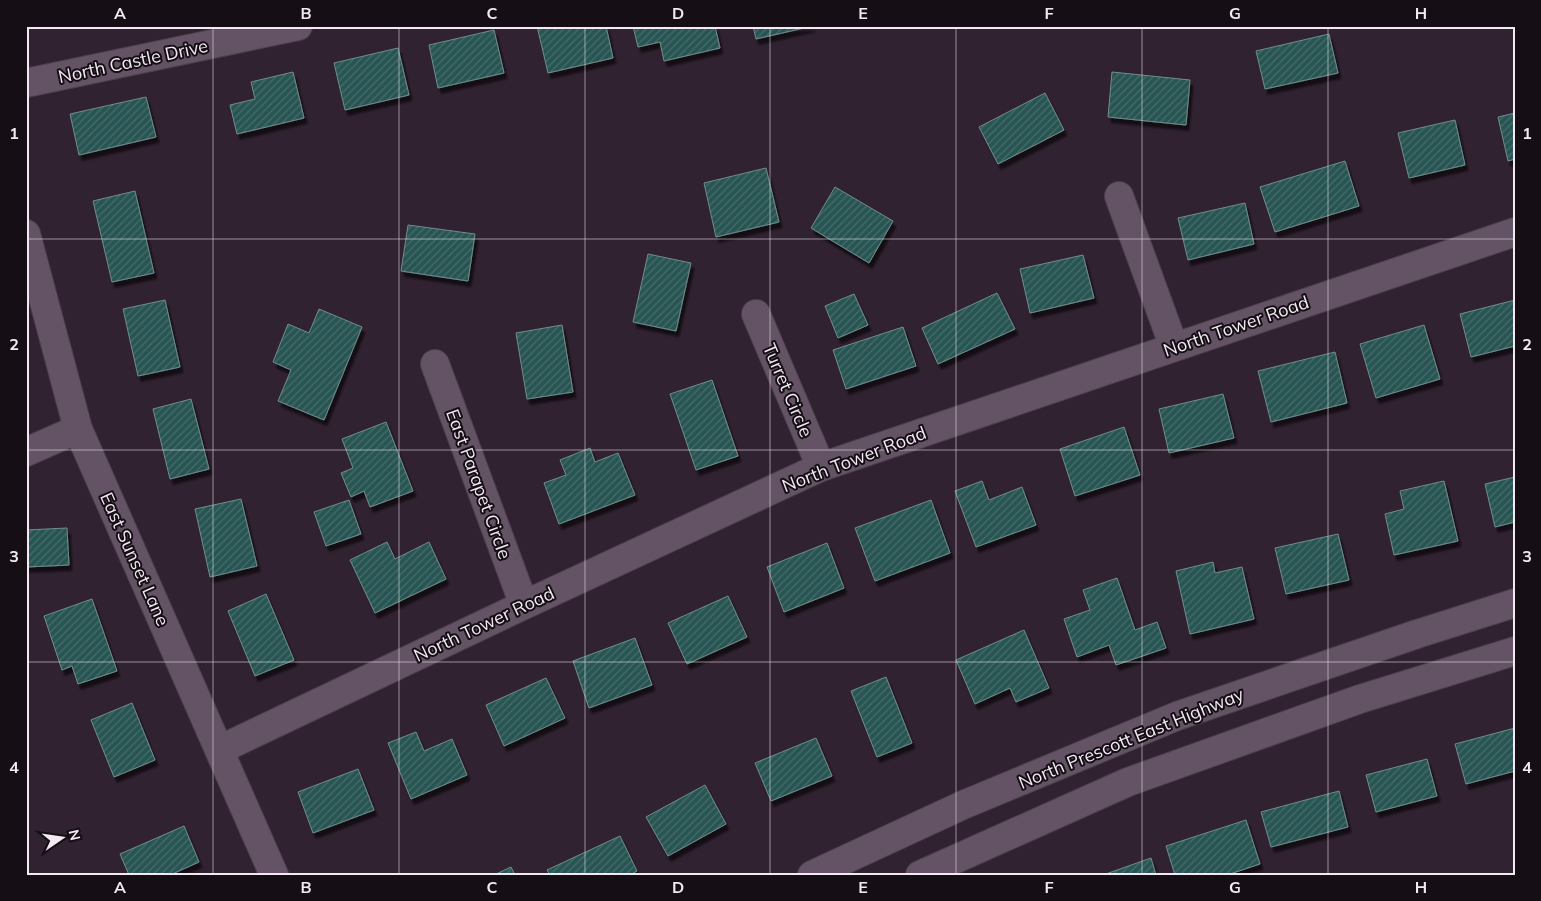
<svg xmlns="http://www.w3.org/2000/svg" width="1541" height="901" font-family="Mulish,sans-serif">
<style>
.building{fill:url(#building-hatch);stroke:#6f8e8c;filter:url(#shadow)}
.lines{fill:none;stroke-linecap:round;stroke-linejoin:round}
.minor-casing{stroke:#4d404d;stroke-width:30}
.minor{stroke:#635364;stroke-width:28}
.grid{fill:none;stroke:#f3e9f3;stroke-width:1;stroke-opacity:0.55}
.labels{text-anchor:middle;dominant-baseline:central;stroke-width:4;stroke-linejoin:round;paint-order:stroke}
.street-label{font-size:18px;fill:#f3e9f3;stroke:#150e15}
.neatline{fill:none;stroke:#f3e9f3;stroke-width:2}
.grid-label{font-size:16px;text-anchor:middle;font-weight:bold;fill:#f3e9f3}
</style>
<defs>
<pattern id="building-hatch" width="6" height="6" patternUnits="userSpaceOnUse" patternTransform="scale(1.25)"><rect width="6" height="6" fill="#285452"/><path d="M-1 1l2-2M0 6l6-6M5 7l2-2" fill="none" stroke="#486d6b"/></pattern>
<filter id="shadow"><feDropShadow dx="3" dy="5.5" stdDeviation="1" flood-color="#0009"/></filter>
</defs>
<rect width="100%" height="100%" fill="#312232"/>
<path class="building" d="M537,26H606L613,58L548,73Z
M633,26H715L720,48L664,61L660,42L638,47Z
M753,26H813L756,39Z
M494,30L504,73L438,88L429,45Z
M1329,34L1338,73L1265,89L1256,51Z
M398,48L409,95L345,110L334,63Z
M293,72L304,118L237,134L230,105L255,99L251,82Z
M1112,72L1190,80L1186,125L1108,117Z
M1045,93L1064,130L998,164L979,127Z
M146,97L156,137L79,155L70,114Z
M1515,113V159L1508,161L1498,117Z
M1455,120L1465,165L1409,178L1398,133Z
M1345,161L1359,206L1275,232L1260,187Z
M766,168L779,222L716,237L704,183Z
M835,187L893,221L869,263L811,228Z
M135,191L154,273L112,282L93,201Z
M1245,203L1254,244L1188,260L1178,218Z
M408,225L475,234L468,281L401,271Z
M648,254L691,263L676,331L633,322Z
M1083,255L1094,298L1030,313L1020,269Z
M997,293L1015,329L938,364L922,328Z
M854,294L868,325L838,338L825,306Z
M165,300L180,367L138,376L123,309Z
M1515,300V346L1471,357L1460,314Z
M319,309L362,327L324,420L278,401L291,370L273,362L288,324L309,333Z
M562,325L573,392L527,399L516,333Z
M1424,325L1440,379L1376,398L1360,344Z
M903,327L916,366L846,389L833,350Z
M1335,352L1347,403L1271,422L1258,371Z
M712,380L738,456L696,470L670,394Z
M1223,394L1234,438L1169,453L1159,409Z
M191,399L209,469L170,479L153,409Z
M386,422L413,491L370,507L364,491L351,497L341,473L353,468L342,439Z
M1124,427L1140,475L1075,496L1060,449Z
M590,448L595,462L618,453L635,495L559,524L544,483L566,475L560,460Z
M1515,477V522L1495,527L1485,484Z
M982,481L989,500L1022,487L1036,525L976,547L955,491Z
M1444,481L1458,541L1394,555L1385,514L1404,509L1400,491Z
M241,499L257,566L210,577L195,509Z
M349,500L361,534L326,546L314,512Z
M931,500L950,553L875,581L855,528Z
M67,528L69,565L26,567V530Z
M1338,534L1349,580L1286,594L1275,548Z
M387,542L395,559L429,542L446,579L375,613L350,560Z
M827,543L844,588L784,612L767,567Z
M1213,562L1215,573L1242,567L1254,619L1190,634L1176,571Z
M1117,578L1135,630L1157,622L1166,648L1116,665L1109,645L1077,657L1064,619L1090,610L1083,590Z
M266,594L294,660L255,676L228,611Z
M728,596L747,637L687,664L668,623Z
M92,599L117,671L78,684L72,666L62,670L44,616Z
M1024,630L1049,688L1016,702L1010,688L975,704L956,660Z
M635,638L652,685L589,708L573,661Z
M886,677L912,743L877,757L851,691Z
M546,678L565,718L504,746L486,705Z
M132,703L155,760L114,777L91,720Z
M1515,728V771L1466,784L1455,744Z
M416,732L424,751L452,739L467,775L411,799L388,743Z
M816,738L832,776L771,801L755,763Z
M1427,759L1437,796L1376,812L1366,775Z
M358,769L374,810L313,833L298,792Z
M705,785L726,824L668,856L646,817Z
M1339,791L1348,827L1271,847L1261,812Z
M1246,820L1260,864L1227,875H1175L1166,846Z
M184,826L199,862L170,875H129L120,854Z
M620,836L637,871L630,875H550L547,870Z
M1151,858L1156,875H1103Z
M511,867L515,875H494Z"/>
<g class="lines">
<defs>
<path id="minor" d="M26,83L298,26
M1119,196L1174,347
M26,234L78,429L274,875
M756,314L821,467
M435,364L524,605
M26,452L78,429
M219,750L524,605L821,467L1515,232
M812,875L963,805L1177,716L1417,634L1515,603
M920,875L1128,782L1360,699L1515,651"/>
</defs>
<use href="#minor" class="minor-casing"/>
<use href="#minor" class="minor"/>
</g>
<path class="grid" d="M213,26V875M399,26V875M585,26V875M770,26V875M956,26V875M1142,26V875M1328,26V875M26,239H1515M26,450H1515M26,662H1515"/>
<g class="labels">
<g class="street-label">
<text transform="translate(133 61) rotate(-12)">North Castle Drive</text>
<text transform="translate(1236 326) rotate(-19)">North Tower Road</text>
<text transform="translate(788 390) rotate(67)">Turret Circle</text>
<text transform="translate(854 459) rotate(-21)">North Tower Road</text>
<text transform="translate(479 484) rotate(70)">East Parapet Circle</text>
<text transform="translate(135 559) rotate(66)">East Sunset Lane</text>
<text transform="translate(484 624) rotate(-25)">North Tower Road</text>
<text transform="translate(1131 738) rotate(-22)">North Prescott East Highway</text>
</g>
</g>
<rect width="1541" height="901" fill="none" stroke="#150e15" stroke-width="55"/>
<g transform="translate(62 838) rotate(77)" stroke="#150e15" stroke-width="4" paint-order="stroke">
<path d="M0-4L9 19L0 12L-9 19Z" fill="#f3e9f3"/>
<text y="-8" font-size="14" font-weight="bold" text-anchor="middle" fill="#f3e9f3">N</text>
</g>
<rect x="28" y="28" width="1486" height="846" class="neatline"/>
<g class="grid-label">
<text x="120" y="19">A</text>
<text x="306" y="19">B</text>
<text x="492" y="19">C</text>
<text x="678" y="19">D</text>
<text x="863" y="19">E</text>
<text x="1049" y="19">F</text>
<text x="1235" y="19">G</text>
<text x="1421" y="19">H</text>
<text x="14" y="139">1</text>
<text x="1527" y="139">1</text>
<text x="14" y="350">2</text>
<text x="1527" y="350">2</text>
<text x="14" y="562">3</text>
<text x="1527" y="562">3</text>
<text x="14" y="773">4</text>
<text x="1527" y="773">4</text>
<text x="120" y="893">A</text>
<text x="306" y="893">B</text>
<text x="492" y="893">C</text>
<text x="678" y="893">D</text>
<text x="863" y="893">E</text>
<text x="1049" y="893">F</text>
<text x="1235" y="893">G</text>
<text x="1421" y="893">H</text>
</g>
</svg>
